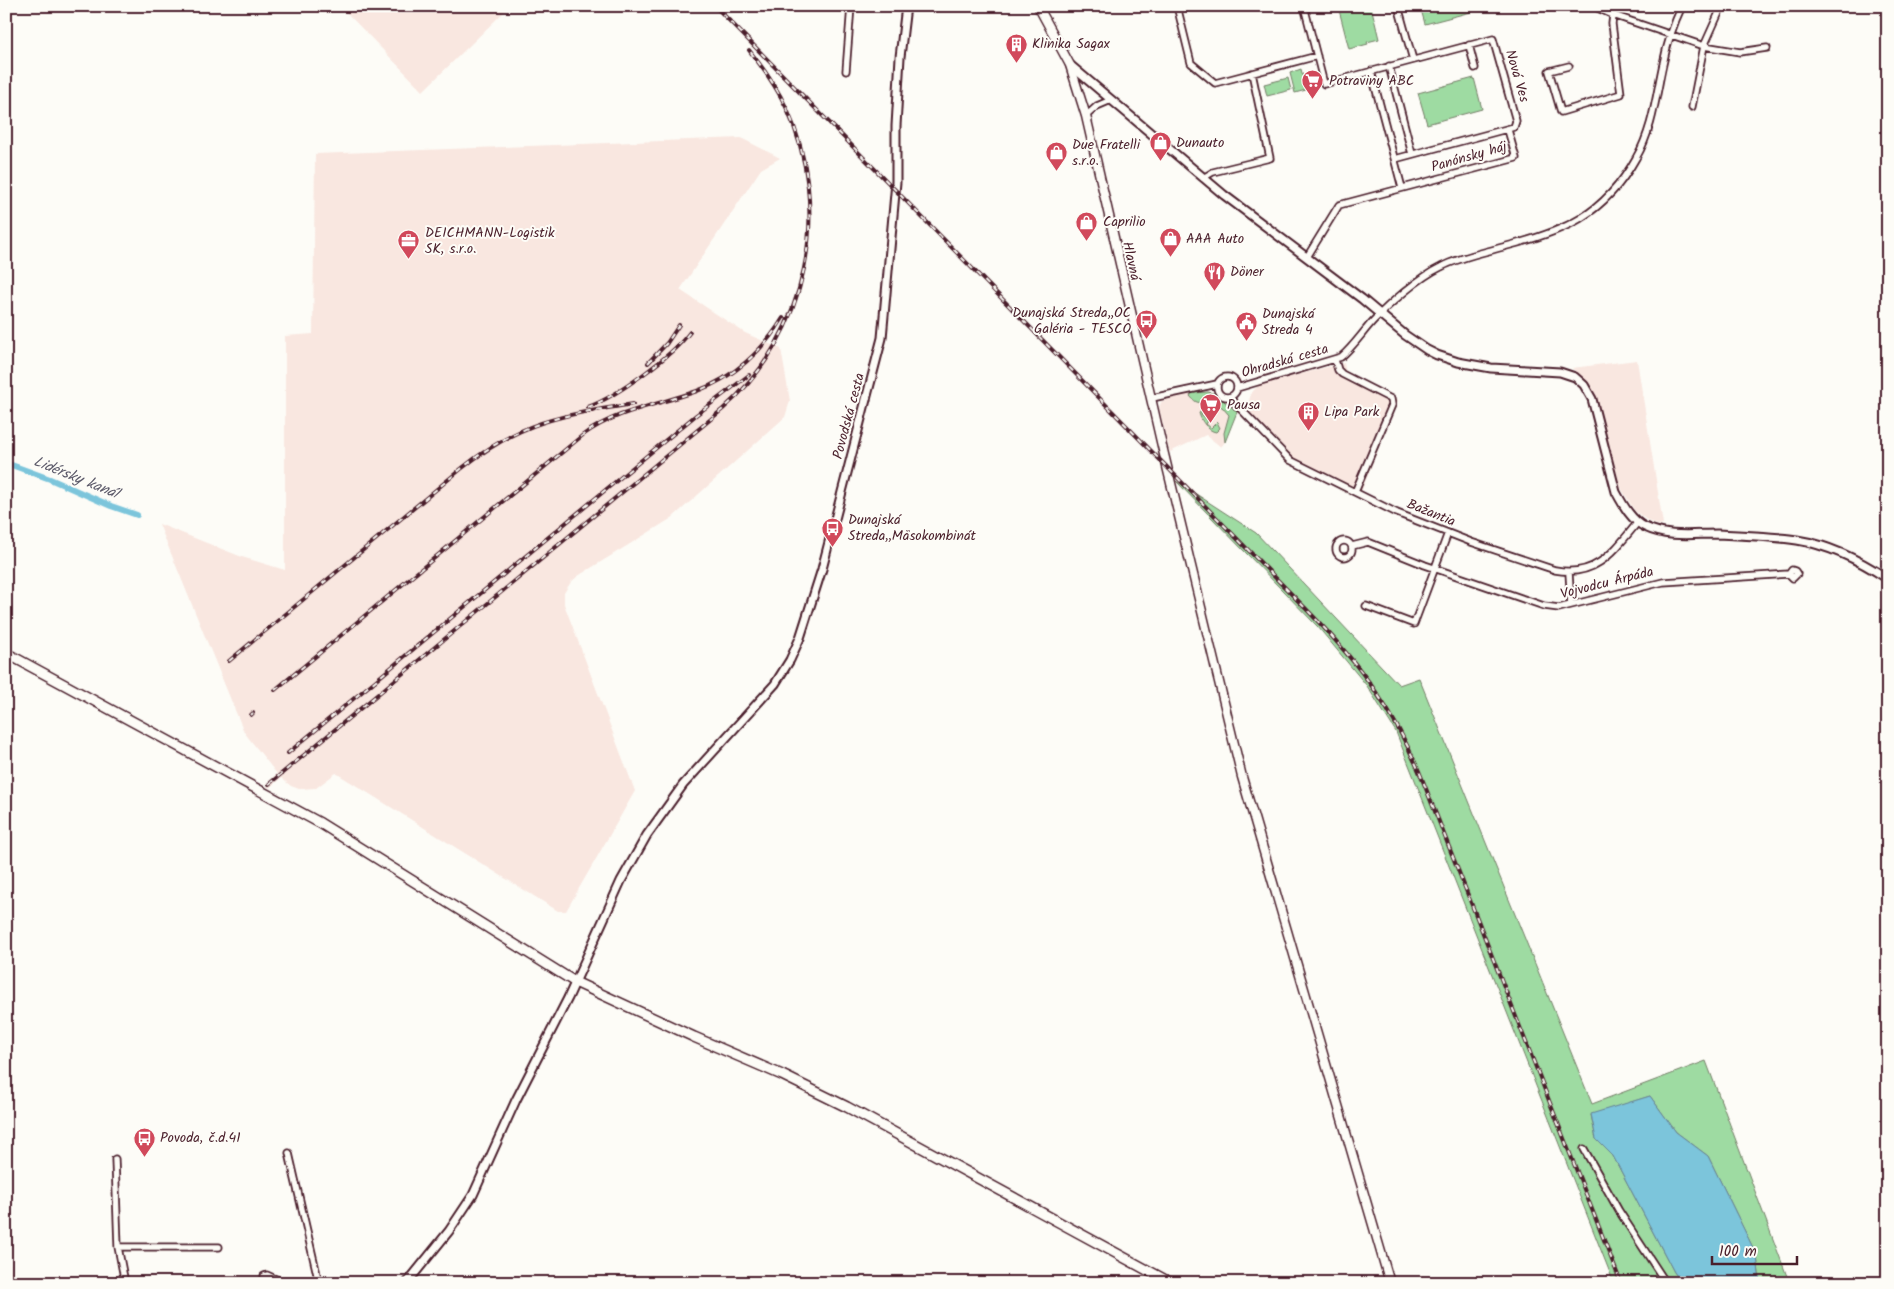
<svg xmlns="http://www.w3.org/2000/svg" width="1894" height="1289" font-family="Kalam,sans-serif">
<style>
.built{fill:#f9e7e0}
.green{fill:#9edba2;stroke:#747d66}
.water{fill:#7bc5db;stroke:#678395}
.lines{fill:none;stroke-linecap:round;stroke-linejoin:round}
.canal{stroke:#7bc5db;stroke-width:6}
.minor-casing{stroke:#4a1f2b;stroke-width:9}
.tertiary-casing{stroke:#4a1f2b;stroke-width:11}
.secondary-casing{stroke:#4a1f2b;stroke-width:11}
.primary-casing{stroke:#4a1f2b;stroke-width:12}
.minor{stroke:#fdfcf7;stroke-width:5.5}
.tertiary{stroke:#fdfcf7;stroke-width:7}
.secondary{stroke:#fdfcf7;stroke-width:8}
.primary{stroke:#fdfcf7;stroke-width:9}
.rail-casing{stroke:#4a1f2b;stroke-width:4}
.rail{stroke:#fdfcf7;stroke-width:2;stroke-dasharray:5.5;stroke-linecap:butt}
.labels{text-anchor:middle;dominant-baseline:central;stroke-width:4;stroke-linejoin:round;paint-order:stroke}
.poi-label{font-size:14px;fill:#4a1f2b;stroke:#fdfcf7;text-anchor:start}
.street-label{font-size:14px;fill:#4a1f2b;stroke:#fdfcf7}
.water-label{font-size:15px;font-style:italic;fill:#5b5969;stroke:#fdfcf7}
</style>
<rect width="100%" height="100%" fill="#fdfcf7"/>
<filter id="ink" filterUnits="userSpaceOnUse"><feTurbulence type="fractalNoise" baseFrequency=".02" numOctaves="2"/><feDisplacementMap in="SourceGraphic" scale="10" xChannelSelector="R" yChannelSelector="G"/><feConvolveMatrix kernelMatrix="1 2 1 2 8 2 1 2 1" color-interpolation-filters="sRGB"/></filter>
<g filter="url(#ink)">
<path class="built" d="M340,6H510L423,91Z
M741,138L780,158L761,169L680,290L745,333L781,349L790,401L785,417L672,518L578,576L571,582L564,593V604L635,791L566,911H558L336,773L316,788L299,789L291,786L281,778L269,788L266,784L277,774L244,732L159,524L242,557L285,570V336L313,334L315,154Z
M1637,360L1663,524L1658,525L1648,521L1635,511L1621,488L1591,386L1572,368Z
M1344,363L1346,373L1398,400L1359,497L1300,468L1252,416L1248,405L1251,393L1260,384Z
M1208,392L1216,394L1237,412L1225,442L1221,447L1206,435L1170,452L1159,408L1161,402L1171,397L1190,393Z
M6,1237L13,1283H6Z"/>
<path class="green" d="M1338,6H1371L1379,39L1367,42L1368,44L1349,49Z
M1420,6H1469L1471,12L1425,24Z
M1301,69L1306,90L1295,93L1290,73Z
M1288,78L1291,90L1267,96L1264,84Z
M1474,78L1482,109L1427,124L1418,93Z
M1208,392L1216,394L1237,412L1225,442L1224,433L1229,415L1222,407L1212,401C1200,399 1200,408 1190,396L1192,393Z
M1203,410L1201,414L1208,421L1206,424L1211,428L1217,422L1220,428L1216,432C1208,431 1201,421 1199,413Z
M1176,481L1256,533L1399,685L1419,678L1592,1104L1706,1061L1788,1279L1786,1283H1760L1757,1256L1708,1156L1676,1132L1650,1096L1591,1115L1596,1139L1613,1156L1674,1272L1682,1283H1614L1396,732L1367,686L1318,627Z"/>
<path class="water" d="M1650,1096L1676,1132L1708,1156L1757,1256L1760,1283H1682L1674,1272L1613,1156L1596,1139L1591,1114Z"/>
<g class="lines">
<path class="canal" d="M6,463L50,479L111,506L137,515"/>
<defs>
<path id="minor" d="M1177,6L1191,63L1215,83L1317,56
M1304,6L1324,84L1493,39L1516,121L1514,127L1395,159
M1398,6L1413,60
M1593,6L1613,15L1704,46L1740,52L1767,48
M1469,45L1475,68
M1389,66L1412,154
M1569,66L1549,71L1561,112L1621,94L1612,24L1613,15L1617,6
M846,71L851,6
M1371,71L1402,188
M1692,107L1704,46L1722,6
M1086,116L1097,106L1111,100
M1203,178L1213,172L1270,158L1252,73
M1307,257L1339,205L1516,158L1508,130
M1335,360L1338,370L1342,374L1391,399L1392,405L1355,492
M1217 387a10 10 0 1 1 20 0a10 10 0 1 1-20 0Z
M1237,388L1341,357C1353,347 1362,333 1373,321C1390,303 1420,277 1441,267C1460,257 1482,253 1503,247C1563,232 1604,216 1636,158C1653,129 1656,95 1663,64C1667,44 1673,25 1682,6
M1229,397L1290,460L1397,513L1471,542L1555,570C1596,578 1614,551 1638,522
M1152,398L1217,384
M1336 549a8 8 0 1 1 16 0a8 8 0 1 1-16 0Z
M1352,546L1368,542L1425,565L1544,606L1559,608L1663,582L1789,574L1792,570L1795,571L1797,574L1793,578L1789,574
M1569,573L1571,605
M1366,606L1414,624L1448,533
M1584,1149L1619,1211L1666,1283
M289,1153L319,1283
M115,1159L118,1247L125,1283
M118,1247H219
M264,1283V1276L267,1275L285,1283"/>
<path id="tertiary" d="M1070,65L1224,195L1362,299L1405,335L1427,350L1437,355L1458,362L1491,368L1560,372L1575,377L1584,385L1592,399L1616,492C1623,505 1632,521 1645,527C1668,538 1692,534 1717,534C1744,535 1770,536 1797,540C1829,545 1861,561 1888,579
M407,1283L449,1231L473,1195L516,1100L568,998L621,881L647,835L683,785L775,684L790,660L800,638L822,569L882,338L896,182V126L900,57L906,6"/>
<path id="secondary" d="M1038,6L1070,65L1086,116L1162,446L1242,777L1390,1283"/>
<path id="primary" d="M6,653L320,823L575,982L694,1037L782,1075L847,1107L1171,1283"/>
</defs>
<use href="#minor" class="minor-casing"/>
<use href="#tertiary" class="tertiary-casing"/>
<use href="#secondary" class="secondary-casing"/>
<use href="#primary" class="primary-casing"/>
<use href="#minor" class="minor"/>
<use href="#tertiary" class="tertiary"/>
<use href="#secondary" class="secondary"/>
<use href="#primary" class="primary"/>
<defs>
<path id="rail" d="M715,6L1312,615C1361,666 1394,711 1421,776L1621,1283
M648,363L667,343L679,325
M588,407C616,397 672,356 690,332
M229,661L461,469C520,421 562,415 633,404
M275,690L583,435C617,410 658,405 697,391C733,378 763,351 783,318
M251,715L253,713
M288,753L696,415L749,375
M269,784L723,409C808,335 833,209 786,107C776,86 763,68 749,50"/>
</defs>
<use href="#rail" class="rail-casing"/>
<use href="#rail" class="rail"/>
</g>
</g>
<defs>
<symbol id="building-pin" viewBox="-11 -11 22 30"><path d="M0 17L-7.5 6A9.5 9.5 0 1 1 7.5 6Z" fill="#d1495b" stroke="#fdfcf7"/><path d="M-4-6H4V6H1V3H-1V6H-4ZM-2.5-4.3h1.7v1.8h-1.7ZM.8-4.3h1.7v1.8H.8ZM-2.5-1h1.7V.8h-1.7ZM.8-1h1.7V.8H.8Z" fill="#fff"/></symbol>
<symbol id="supermarket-pin" viewBox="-11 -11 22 30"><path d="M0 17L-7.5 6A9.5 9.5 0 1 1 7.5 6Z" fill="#d1495b" stroke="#fdfcf7"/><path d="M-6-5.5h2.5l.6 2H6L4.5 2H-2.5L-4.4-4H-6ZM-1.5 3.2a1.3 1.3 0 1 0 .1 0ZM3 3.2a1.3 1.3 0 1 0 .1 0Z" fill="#fff"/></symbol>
<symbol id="shop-pin" viewBox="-11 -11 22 30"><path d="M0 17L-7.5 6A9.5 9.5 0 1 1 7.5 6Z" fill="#d1495b" stroke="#fdfcf7"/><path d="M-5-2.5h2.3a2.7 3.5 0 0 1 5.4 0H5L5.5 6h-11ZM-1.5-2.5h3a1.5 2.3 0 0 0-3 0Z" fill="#fff"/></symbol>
<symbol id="office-pin" viewBox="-11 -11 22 30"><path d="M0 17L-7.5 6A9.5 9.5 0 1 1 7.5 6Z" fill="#d1495b" stroke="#fdfcf7"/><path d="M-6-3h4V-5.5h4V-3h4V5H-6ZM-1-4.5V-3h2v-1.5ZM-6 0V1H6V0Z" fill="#fff"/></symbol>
<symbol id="restaurant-pin" viewBox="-11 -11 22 30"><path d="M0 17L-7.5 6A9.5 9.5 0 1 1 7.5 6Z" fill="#d1495b" stroke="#fdfcf7"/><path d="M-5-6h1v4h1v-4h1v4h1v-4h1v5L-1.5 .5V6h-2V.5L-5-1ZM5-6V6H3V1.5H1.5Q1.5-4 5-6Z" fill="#fff"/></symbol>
<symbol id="bus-pin" viewBox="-11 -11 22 30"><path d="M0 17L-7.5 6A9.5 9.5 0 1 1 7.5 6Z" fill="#d1495b" stroke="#fdfcf7"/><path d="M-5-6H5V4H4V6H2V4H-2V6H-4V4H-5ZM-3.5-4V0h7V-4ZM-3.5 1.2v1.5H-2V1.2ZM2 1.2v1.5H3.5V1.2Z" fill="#fff"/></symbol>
<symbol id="civic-pin" viewBox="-11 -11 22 30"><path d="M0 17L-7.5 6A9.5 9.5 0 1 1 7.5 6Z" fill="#d1495b" stroke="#fdfcf7"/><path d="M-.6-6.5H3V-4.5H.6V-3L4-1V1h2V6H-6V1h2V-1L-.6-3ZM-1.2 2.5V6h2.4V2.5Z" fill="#fff"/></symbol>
</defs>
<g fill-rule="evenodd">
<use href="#building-pin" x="1004" y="32" width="25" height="34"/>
<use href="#supermarket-pin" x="1300" y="68" width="25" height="34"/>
<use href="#shop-pin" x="1148" y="130" width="25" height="34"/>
<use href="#shop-pin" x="1044" y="140" width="25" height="34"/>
<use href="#shop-pin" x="1074" y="210" width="25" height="34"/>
<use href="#shop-pin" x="1158" y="226" width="25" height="34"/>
<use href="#office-pin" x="396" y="228" width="25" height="34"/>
<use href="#restaurant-pin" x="1202" y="260" width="25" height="34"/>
<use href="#bus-pin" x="1134" y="308" width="25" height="34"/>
<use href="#civic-pin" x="1234" y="310" width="25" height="34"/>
<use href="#supermarket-pin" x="1198" y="392" width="25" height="34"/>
<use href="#building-pin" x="1296" y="400" width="25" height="34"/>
<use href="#bus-pin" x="820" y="516" width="25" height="34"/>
<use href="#bus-pin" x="132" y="1126" width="25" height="34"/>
</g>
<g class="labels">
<g class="poi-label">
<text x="1032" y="44">Klinika Sagax</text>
<text x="1329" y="81">Potraviny ABC</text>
<text x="1176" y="143">Dunauto</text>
<text x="1072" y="145">Due Fratelli<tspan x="1072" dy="16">s.r.o.</tspan></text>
<text x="1103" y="222">Caprilio</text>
<text x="425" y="233">DEICHMANN-Logistik<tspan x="425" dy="16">SK, s.r.o.</tspan></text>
<text x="1186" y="239">AAA Auto</text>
<text x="1230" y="272">Döner</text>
<text x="1131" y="313" text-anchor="end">Dunajská Streda,,OC<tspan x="1131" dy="16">Galéria - TESCO</tspan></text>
<text x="1262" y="314">Dunajská<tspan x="1262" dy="16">Streda 4</tspan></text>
<text x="1227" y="405">Pausa</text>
<text x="1324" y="412">Lipa Park</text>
<text x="848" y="520">Dunajská<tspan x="848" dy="16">Streda,,Mäsokombinát</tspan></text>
<text x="160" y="1138">Povoda, č.d.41</text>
</g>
<g class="street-label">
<text transform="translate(1517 76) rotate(74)">Nová Ves</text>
<text transform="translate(1469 157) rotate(-16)">Panónsky háj</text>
<text transform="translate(1131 261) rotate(77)">Hlavná</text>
<text transform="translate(1285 361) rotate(-16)">Ohradská cesta</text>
<text transform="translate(849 416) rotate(-75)">Povodská cesta</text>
<text transform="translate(1431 513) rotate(22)">Bažantia</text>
<text transform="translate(1607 583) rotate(-14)">Vojvodcu Árpáda</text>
</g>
<g class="water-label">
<text transform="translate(76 478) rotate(22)">Lidérsky kanál</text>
</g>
</g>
<rect width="1894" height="1289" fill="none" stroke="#fdfcf7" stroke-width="25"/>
<rect x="12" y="12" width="1869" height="1264" fill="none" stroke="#4a1f2b" stroke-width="2" filter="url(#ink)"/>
<path d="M1712 1256v8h85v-8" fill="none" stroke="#4a1f2b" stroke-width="2.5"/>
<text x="1719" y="1256" font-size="15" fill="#4a1f2b" stroke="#fdfcf7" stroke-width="4" paint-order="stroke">100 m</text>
</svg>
